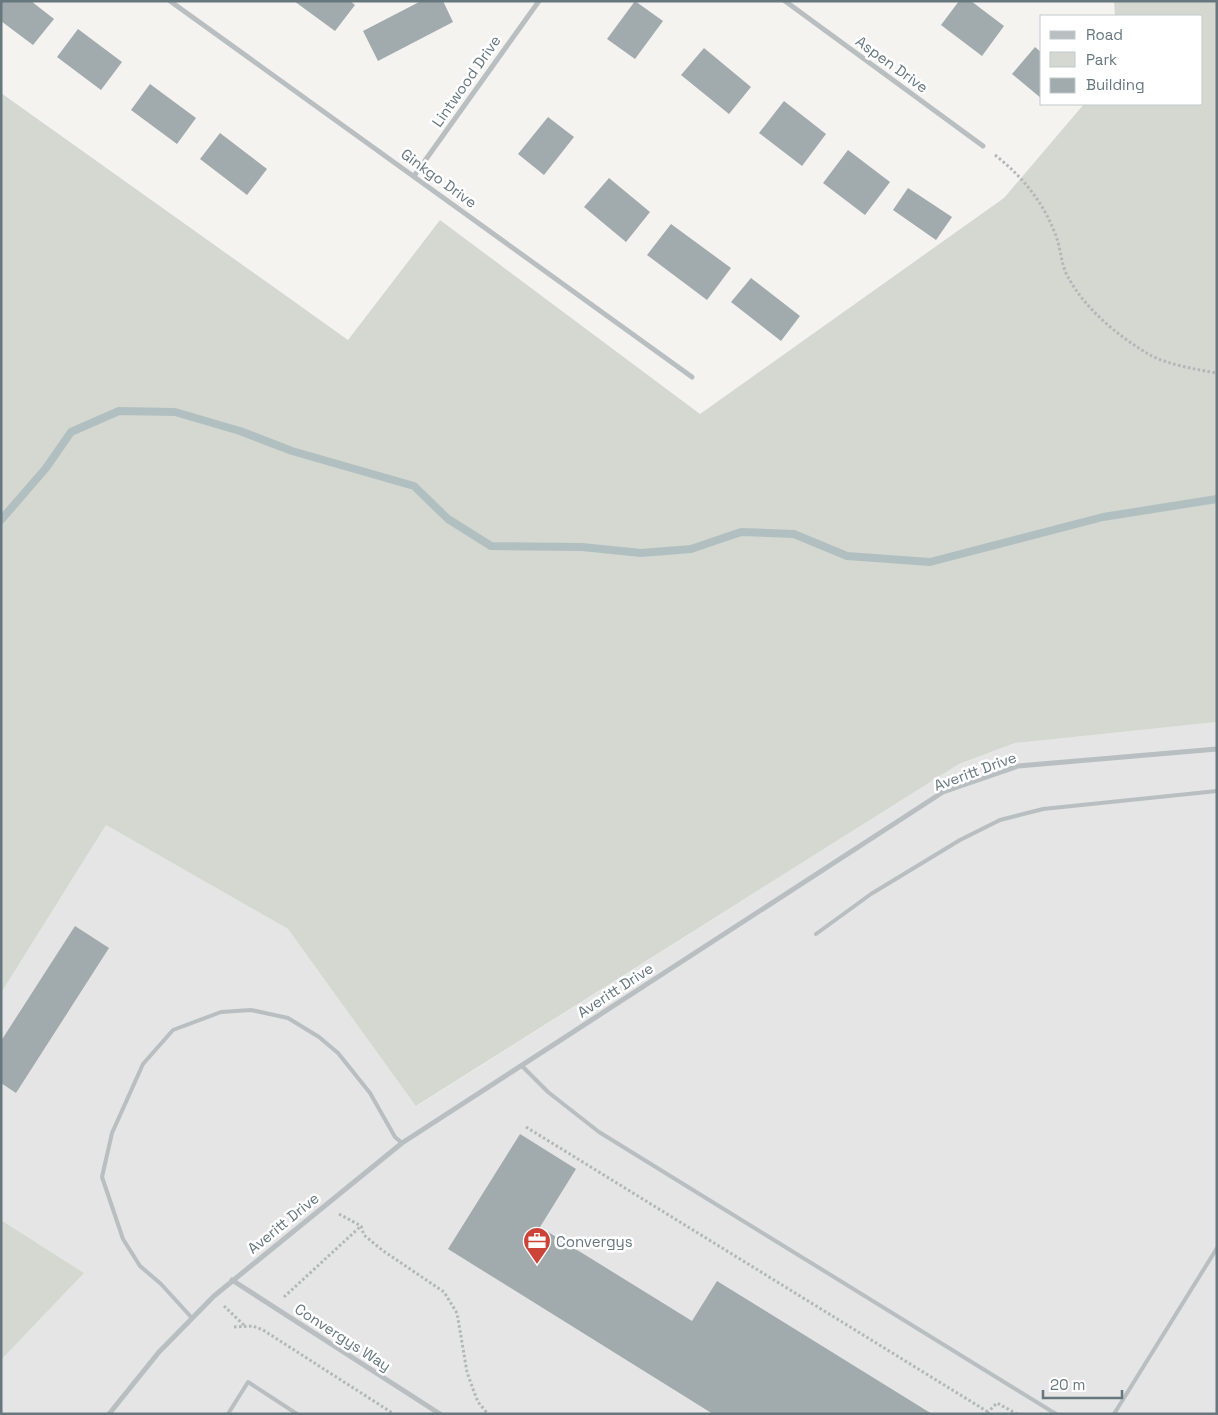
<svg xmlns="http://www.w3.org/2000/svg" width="1218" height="1415" font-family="'Space Grotesk',sans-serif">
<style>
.built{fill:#e4e5e4}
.green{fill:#d4d8d0}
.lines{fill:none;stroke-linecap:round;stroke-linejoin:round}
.stream{stroke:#b2bfc1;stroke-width:8}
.building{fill:#a1aaad}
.path{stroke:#b3b7b8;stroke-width:3;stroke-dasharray:2.5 2.5;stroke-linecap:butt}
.service{stroke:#b9bec0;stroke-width:4}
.minor{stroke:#b9bec0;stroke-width:5}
.labels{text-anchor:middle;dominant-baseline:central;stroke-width:5;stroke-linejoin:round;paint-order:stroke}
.street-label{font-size:15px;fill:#66777e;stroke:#fff}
.poi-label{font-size:15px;fill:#66777e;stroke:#fff;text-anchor:start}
</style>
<rect width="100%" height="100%" fill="#f4f3f0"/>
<path class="built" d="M1217,722V1414H1V1360L84,1273L1,1220V993L106,825L288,929L417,1106L959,764L1015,743Z"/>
<path class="green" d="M1114,1H1217V722L1015,743L959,764L416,1106L288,929L106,825L1,993V93L348,340L440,220L700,414L1004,198L1084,104H1202V16H1115Z
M1,1220L84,1273L1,1360Z"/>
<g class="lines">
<path class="stream" d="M1,520L46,468L71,432L119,411L175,412L240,431L292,451L414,486L448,519L491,546L582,547L641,553L691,549L741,532L794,534L847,556L930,562L1103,517L1217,499"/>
</g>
<path class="building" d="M1,1H31L54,19L33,45L1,21Z
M294,1H350L355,5L335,31Z
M421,1H443L453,22L378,61L363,31Z
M635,1L663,21L635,59L607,39Z
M959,1H971L1004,26L982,56L941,25Z
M78,29L122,62L101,90L57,57Z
M1035,47L1042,53V99L1012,74Z
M704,48L751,87L729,114L681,75Z
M150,84L196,118L177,144L131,110Z
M784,101L826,134L802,166L759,133Z
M548,117L574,137L544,175L518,154Z
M220,133L267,169L247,195L200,159Z
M848,150L890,182L865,215L823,183Z
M609,178L650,212L626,242L584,207Z
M908,188L952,217L936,240L893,210Z
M671,224L731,268L707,300L647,255Z
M751,278L800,316L781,341L731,302Z
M75,926L109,948L16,1093L1,1083V1041Z
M520,1134L576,1169L540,1227L692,1321L717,1281L932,1414H713L448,1249Z"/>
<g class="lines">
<path class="path" d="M995,155C1023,177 1044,203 1056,236C1061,249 1061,265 1068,277C1085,309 1119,337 1150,355C1166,364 1198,370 1217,373
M526,1127L988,1412
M339,1214L361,1226L364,1235L382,1250L444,1292L457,1313L467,1372L473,1389L478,1402L488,1414
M284,1297L361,1226
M224,1306L245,1326
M234,1327L253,1326L263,1330L394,1414
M987,1413L997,1403L1017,1414"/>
<path class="service" d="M816,934L871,894L960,840L1000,820L1043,809L1217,791
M522,1066L548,1092L599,1132L1056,1414
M192,1318L161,1284L140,1266L123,1239L102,1177L112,1133L143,1064L173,1030L221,1012L251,1010L288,1018L319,1037L338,1053L370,1093L395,1137L402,1143
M228,1414L248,1382L297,1414
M1114,1414L1217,1248"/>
<path class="minor" d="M170,1L692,377
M785,1L983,146
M414,176L539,1
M232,1280L440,1414
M109,1414L159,1352L214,1296L402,1143L943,792L1018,766L1217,749"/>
</g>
<defs>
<symbol id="office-pin" viewBox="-11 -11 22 30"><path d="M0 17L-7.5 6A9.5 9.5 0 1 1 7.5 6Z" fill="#cc4338" stroke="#fff"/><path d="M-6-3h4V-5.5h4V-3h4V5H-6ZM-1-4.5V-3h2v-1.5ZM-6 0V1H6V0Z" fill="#fff"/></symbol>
</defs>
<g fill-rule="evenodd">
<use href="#office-pin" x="521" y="1225" width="32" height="43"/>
</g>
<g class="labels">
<g class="street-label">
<text transform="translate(892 64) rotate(36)">Aspen Drive</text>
<text transform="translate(466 81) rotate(-55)">Lintwood Drive</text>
<text transform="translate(439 178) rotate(36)">Ginkgo Drive</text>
<text transform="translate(975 771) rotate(-20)">Averitt Drive</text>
<text transform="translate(615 990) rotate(-33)">Averitt Drive</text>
<text transform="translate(283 1223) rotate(-39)">Averitt Drive</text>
<text transform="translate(343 1337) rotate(33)">Convergys Way</text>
</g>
<g class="poi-label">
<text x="556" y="1241">Convergys</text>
</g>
</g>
<rect width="1218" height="1415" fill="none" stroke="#66777e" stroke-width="5"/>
<rect x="1040" y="15" width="162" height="90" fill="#ffffff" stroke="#c2c9cb"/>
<rect x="1050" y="31" width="25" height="8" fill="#b9bec0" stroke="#c2c9cb"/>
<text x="1086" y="40" font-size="15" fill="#66777e">Road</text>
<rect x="1050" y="52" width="25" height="15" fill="#d4d8d0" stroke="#c2c9cb"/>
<text x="1086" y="65" font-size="15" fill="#66777e">Park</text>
<rect x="1050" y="78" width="25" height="15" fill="#a1aaad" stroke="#c2c9cb"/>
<text x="1086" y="90" font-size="15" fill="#66777e">Building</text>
<path d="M1043 1390v8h79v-8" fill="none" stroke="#66777e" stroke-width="2.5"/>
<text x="1050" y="1390" font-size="15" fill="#66777e" stroke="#ffffff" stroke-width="4" paint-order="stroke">20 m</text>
</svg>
